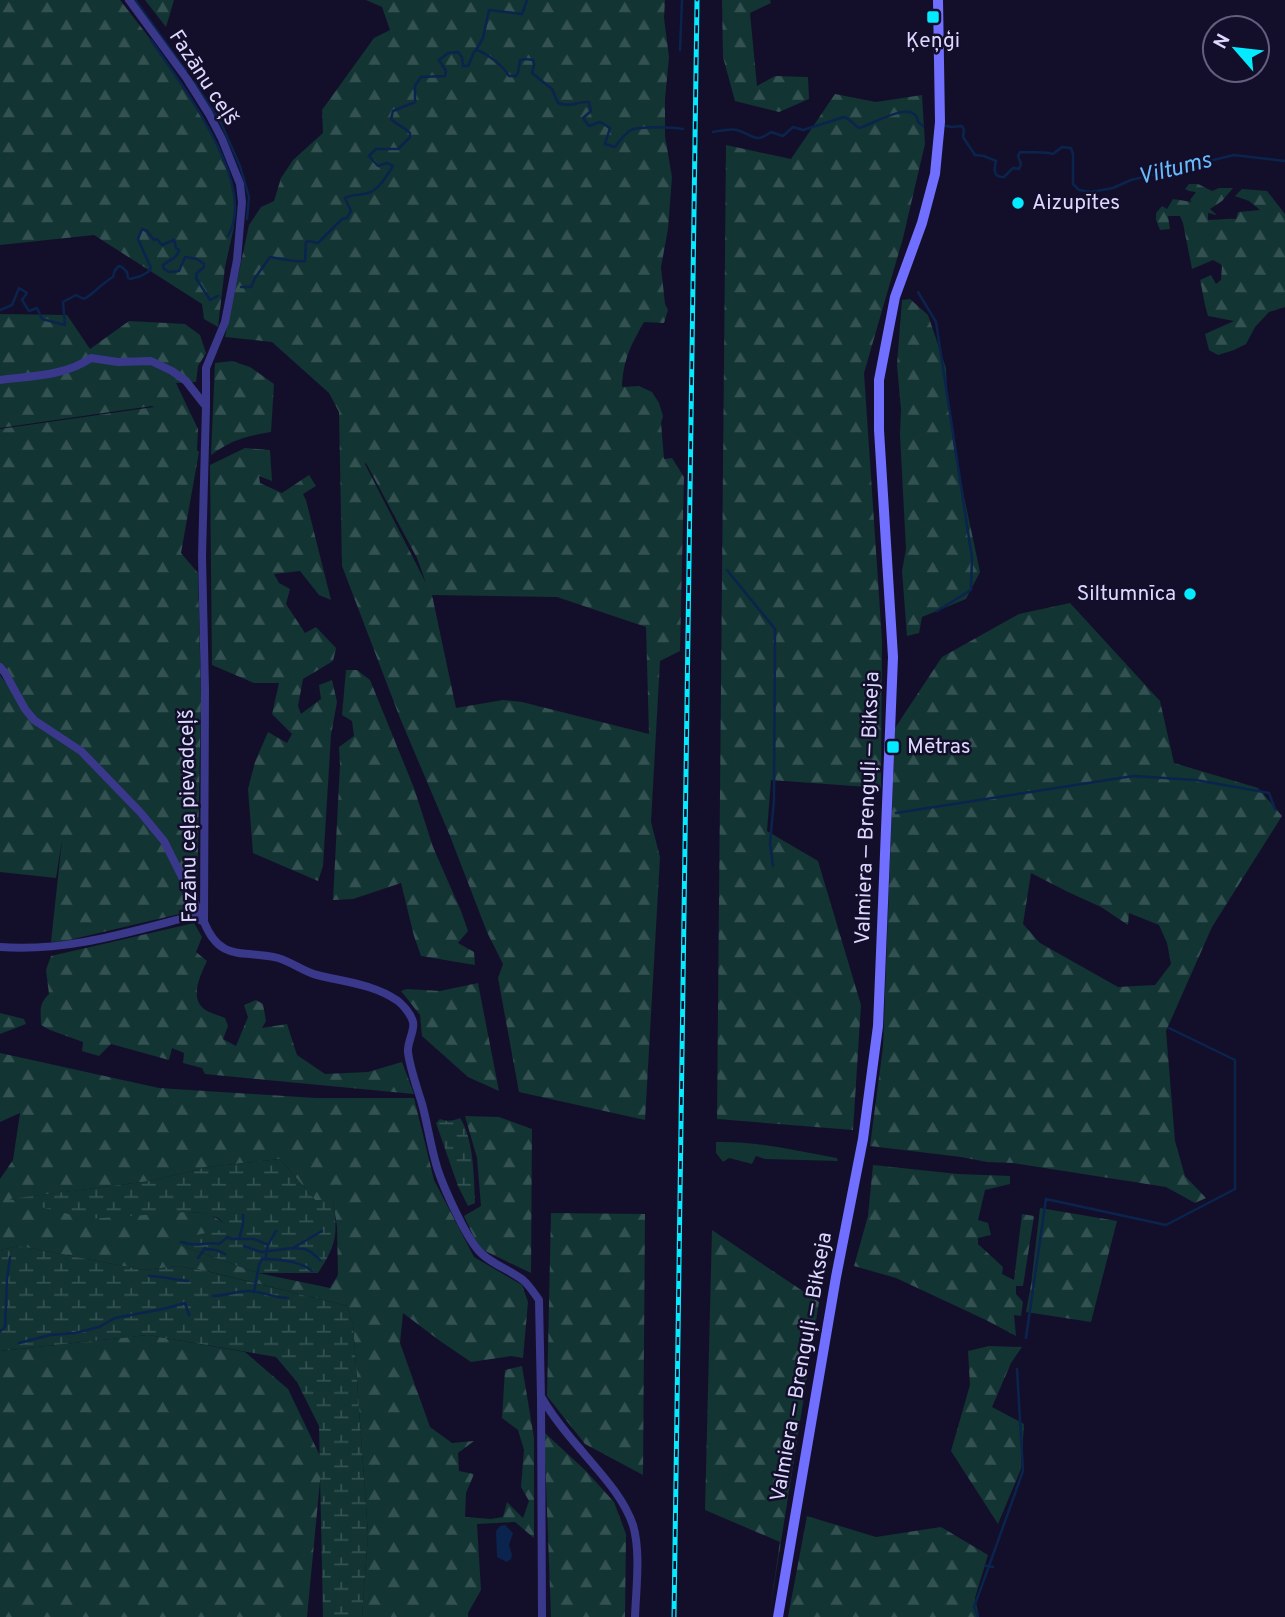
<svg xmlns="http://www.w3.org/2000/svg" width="1285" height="1617" font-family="Overpass,sans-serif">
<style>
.green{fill:#123433}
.forest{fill:url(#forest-firs);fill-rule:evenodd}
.wetland{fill:url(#wetland-marsh)}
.water{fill:#0a244e}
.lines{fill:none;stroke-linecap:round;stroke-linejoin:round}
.stream{stroke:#0a244e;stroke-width:2.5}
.minor{stroke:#3a388b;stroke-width:8}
.secondary{stroke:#706fff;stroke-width:10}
.rail-casing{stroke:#04eaff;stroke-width:5}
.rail{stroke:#130f2a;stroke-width:2.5;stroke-dasharray:8;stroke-linecap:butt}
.poi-dot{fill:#04eaff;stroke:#130f2a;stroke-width:2.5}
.labels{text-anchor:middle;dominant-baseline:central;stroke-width:5;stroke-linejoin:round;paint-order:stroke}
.poi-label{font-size:21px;fill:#dcd8ff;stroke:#130f2a;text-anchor:start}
.street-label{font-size:21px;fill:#dcd8ff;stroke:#130f2a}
.water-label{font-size:23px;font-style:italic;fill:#6bf;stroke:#130f2a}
</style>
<defs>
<pattern id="forest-firs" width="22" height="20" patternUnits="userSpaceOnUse" patternTransform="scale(1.75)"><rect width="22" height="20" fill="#123433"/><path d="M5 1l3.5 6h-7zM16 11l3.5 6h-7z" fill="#345152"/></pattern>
<pattern id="wetland-marsh" width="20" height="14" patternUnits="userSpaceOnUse" patternTransform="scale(1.75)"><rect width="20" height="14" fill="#123433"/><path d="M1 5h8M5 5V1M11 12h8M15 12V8" fill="none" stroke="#345152"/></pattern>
</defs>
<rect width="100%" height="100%" fill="#130f2a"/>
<path class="green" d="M716,1142C757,1141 797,1151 837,1158L838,1161L765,1159L756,1156L752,1164L729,1158L723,1162L716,1153Z"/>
<path class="forest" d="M0,0H120L151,40L210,129L229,173L234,199V227L225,267L218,327L204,319L202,304L94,235L0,245Z
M145,0H174L166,27Z
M366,0H665L664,18L669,57L665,99V136L672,177L668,229L661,267L665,304L668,310L664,323L644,322C631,345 623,360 622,387L639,386L652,392L659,403L663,416L661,423L664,459L672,458L684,477L680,651L660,661L651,822L660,857L645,1120L519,1092L498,978L503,964L487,932L450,836L400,718L342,566L339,412L329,393L272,342L225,337L249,225L261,207L274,201L281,178L293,160L323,133L322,110L374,38L390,30L382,7ZM366,463L417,558L426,583L365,464ZM432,595L557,597L646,627L649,734L522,702L503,700L456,708Z
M722,0H770L771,3L750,13L757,86L775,76L808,77L809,99L779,112L735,101L723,57Z
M835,94L876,102L922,95L925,144L903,238L864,373L882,640L881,788L771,780L767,831L818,861L861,1005L853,1130L717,1119L726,145L791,159Z
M1189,184H1198L1212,191L1219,188H1233L1222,201L1210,209L1217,215L1208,213V220C1218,220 1226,218 1236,219L1238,212L1260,210L1249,201L1235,196L1242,189L1267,191L1285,214V307L1269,312L1255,327L1246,344L1234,350L1218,355L1209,350L1205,334L1234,321L1208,316C1204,304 1203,292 1200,280L1211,275L1216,284L1221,280L1222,265L1213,260L1192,269L1183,223L1180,216H1168L1170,229L1160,230L1156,220V213L1162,206L1167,209L1173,199L1192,202L1190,200L1196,192L1189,191L1185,189Z
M910,299L928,315L946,368L947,397L955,454L980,572L966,599L922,617L919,633L907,636L902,571L906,549L900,435L901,409L897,365L902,300Z
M0,314L67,315L90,349L129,321L185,324L200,335L206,353L198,366L196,382L176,383L198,429L197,450L199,452L181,553L198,573L201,698L197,897L165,839L80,746L34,716L22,701L5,667L0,663V429L154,407L152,406L0,428Z
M232,361L250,367L274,384L271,432C246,436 231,440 211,455L215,363Z
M245,448L270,450L272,481L259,476L260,483L282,493L309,475L316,486L303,494L306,500L331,600L319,595L300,571L274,574L279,583L290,589L286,604L305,633L316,627L336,648L333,661L303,679L298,706L301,714L321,699L319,685L332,680L337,702L331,735L323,866L318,881L253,853L248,789L255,762L268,732L287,743L292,734L272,714L279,683H254L212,665L210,465Z
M1070,603L1160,701L1174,763L1258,788L1282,816L1212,927L1166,1031L1175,1141L1185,1176L1206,1198L1195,1203L1166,1187L1013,1163L987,1162L961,1157L870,1146L883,1047L895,728L942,657L1019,614ZM1031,873L1068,892L1101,907L1128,925L1129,913L1159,925L1167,943L1171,964L1155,985L1118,987L1040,943L1023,924Z
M346,670H357L370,680L414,788L433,847L461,911L468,931L458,943L474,952L475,965L421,956L414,936L401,883L353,899L333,900L340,765L339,747L354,736L352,721L342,715Z
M0,675L11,690L20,707L85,758L163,843L195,906L192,911L65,941L51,942L62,840L56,878L0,872Z
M194,923L202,937L196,952L207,961C201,974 189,997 204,1009C209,1013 219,1015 225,1018L228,1026L223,1039L236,1046L248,1017L244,1005L256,1000L263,1004L266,1021L262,1028L287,1024L297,1055L325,1074L368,1072L402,1062L414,1094L205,1074L202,1068L183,1063L184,1053L172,1048L169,1060L111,1044L99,1056L82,1051L83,1042L50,1030L41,1025C41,1010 38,1005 49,994L46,970L51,956Z
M478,983L499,1091L468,1077L422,1036L420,1015L401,991L407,989L440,991Z
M0,1013L24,1019L26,1024L0,1034Z
M0,1053L159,1088L315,1098H414L434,1180L474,1257L522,1285L528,1302L523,1358L511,1356L471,1362L440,1341L403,1313L400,1343L430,1427L452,1443L474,1441L458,1453L459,1471L474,1474L466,1493L465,1517L491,1519L503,1517L507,1502L523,1518L529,1501L521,1487L524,1450L518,1430L502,1418L505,1370L522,1366L534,1438V1538L515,1522L477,1524L481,1590L468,1613V1617H362L368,1534L353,1324L347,1306L207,1271L178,1266L144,1270L19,1246L0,1250V1179L13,1160L20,1113L0,1122ZM280,1159L315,1200H333L337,1227L338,1275L330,1288L258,1273L182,1246L229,1227C220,1220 213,1215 202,1213L11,1199L150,1181L207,1167Z
M465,1116L499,1117L532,1129L531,1273L479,1248L464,1216L481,1206L477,1158Z
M873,1165L958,1174L1010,1176V1184L985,1190L978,1220L988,1223L991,1235L978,1238V1244L1003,1267L1002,1274L1014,1280L1022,1214L1034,1216L1023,1286H1016V1294L1023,1302L1021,1316L1014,1315L1016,1336L986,1320L896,1278L854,1266L868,1216Z
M1040,1208L1117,1221L1091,1322L1026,1312L1031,1285Z
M551,1213L645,1214L643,1475L585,1444L547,1396Z
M712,1230L819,1302L769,1617L780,1542L705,1510Z
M148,1335L245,1352L288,1389L322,1460L307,1617H0V1351Z
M989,1346L1022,1347L1011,1363L992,1407L1024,1424L1021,1469L998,1524L951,1451L970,1385L968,1351Z
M545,1433L586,1471L614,1502L626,1534L625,1617H551L545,1457Z
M807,1516L876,1537L941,1527L988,1555L975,1598L979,1617H788Z"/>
<path class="wetland" d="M460,1118C474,1139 474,1178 475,1203L468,1206L458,1186L436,1123L440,1119C447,1122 453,1121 460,1118Z
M280,1159L315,1200H333C338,1234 337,1244 318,1273H258L182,1246L176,1239L221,1230L228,1227L218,1218L202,1213L187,1212L88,1219L9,1199L150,1181L207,1167Z
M19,1246L144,1270L178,1266L206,1271L347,1306L353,1324L368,1534L362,1617H323L319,1426L297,1382L276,1357L148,1335L0,1351V1250Z"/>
<path class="water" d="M505,1525L513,1533L509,1545L512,1555L511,1559L507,1562L497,1557L496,1531L500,1526Z"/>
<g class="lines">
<path class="stream" d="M135,0L186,71
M151,40C180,83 259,184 228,236
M476,50L483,38L489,10L522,14L527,0
M680,50L682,0
M194,82L221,123L240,166L249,197L247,219
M946,126L952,127L962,126L964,130L963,137L975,155L984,156L996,161C994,169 993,178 1004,177L1013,168L1019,169L1021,164L1018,156L1020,152C1031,153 1044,151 1053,154L1062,147L1071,148L1073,154V184L1079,190L1091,192L1113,188L1131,180L1234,155L1285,161
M713,132C720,131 730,128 737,130C754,135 755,144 771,132L783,136L793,127L803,130L844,117C850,119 854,125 859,128C872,125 915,97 918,122L923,126
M241,287H251L255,278L270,257C283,259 292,262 305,261L306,242L309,241L318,243L342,219L347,218L351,211L345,198C354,193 359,196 368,193C379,190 387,175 393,166L387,163L378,166L369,156L376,149H398L410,137V133C403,126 398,126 391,119L393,111L415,102V86L421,77L445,76L446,71L439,60L448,53L458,52L462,57L463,66H468L474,52L476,50C486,52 504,67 509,76H516L518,72L520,60L526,59L533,60L534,65L532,73L552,89L558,103C573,108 576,101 589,102L591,111L583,118L589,126L600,122L610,128L605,144L615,147C620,140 624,134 631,130C640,126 672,127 683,129
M918,292L936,322L972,558L971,590L937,611
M0,310L12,305L19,288L27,293L22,300L29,311L37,308L42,319L65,325L63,302L76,295L84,299C95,293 102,283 113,277L115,270L119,266L122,267L127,272L128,278L130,279L141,276L148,272L151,268L138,239L142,229L147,231L154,240L157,239L162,245L174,240L176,248L179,250C177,259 169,260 163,265L164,269L169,272L179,271L185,257L197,259L204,264V267L197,273L196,278L210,300L218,296
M727,570L775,629L774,800L770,843L773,866
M896,813L1133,776L1196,780L1269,793L1275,809
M239,1239L243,1224V1215
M181,1242C187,1244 196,1245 203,1244C209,1244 212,1242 219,1244L228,1237L231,1239H254L268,1245
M244,1246L261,1252L293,1248L305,1249L311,1252L320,1260
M293,1248L322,1231
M205,1249L216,1250L225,1254
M198,1258L205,1248
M266,1259C265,1248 270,1241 276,1231
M149,1276C163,1276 174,1280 188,1281
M254,1292L259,1265L262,1259C278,1259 300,1261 312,1271
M213,1296C225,1296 236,1291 248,1291C262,1291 273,1298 288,1298
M0,1331L5,1327L7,1280L10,1257
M1026,1338L1046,1199L1166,1225L1235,1189V1060L1169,1028
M19,1343L50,1335L75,1333L99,1327L115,1318L163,1309L185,1303L189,1315
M985,1566H989L1023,1471L1017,1369
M978,1617L974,1607L989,1566L993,1567"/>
<path class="minor" d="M129,0L187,79L209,114L222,139L240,184L242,202L237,260L225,322L206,368V407L202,556L205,690L204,922C221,964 245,949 278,958C292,962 304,972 317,975C345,982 373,984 398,1001C403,1005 411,1014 413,1022C415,1031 407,1042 408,1052C410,1069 417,1087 422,1104C427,1122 430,1142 435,1160C440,1181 467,1241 482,1254C494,1265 510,1270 523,1280C529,1285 534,1293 539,1300L541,1398L542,1617
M0,380C31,376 65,376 91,358L118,362L151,361L172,371L186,381L204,404
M0,667L5,673L25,709L34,720L81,751L140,812L164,841L203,919
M0,947C65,952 126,933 188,917H195L204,922
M542,1398C553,1417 567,1434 581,1450C600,1473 623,1496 633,1525C641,1552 636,1589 635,1617"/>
<path class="secondary" d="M778,1617L836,1277L863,1139L878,1026L893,657L879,430V380L895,297L922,223L935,174L940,122L938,0"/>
<defs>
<path id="rail" d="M674,1617L697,0"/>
</defs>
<use href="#rail" class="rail-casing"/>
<use href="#rail" class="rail"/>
</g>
<g class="poi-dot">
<rect x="926" y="10" width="14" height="14" rx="3.5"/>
<circle cx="1018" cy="203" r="7"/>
<circle cx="1190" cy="594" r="7"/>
<rect x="886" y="740" width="14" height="14" rx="3.5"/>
</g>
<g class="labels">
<g class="poi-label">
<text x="933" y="41" text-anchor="middle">Ķeņģi</text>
<text x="1032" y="203">Aizupītes</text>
<text x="1176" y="594" text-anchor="end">Siltumnīca</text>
<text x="907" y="747">Mētras</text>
</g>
<g class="street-label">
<text transform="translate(203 78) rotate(57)">Fazānu ceļš</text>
<text transform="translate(868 808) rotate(-88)">Valmiera — Brenguļi — Bikseja</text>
<text transform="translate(189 816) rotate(-91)">Fazānu ceļa pievadceļš</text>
<text transform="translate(802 1367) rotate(-80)">Valmiera — Brenguļi — Bikseja</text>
</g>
<g class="water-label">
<text transform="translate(1175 170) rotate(-14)">Viltums</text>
</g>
</g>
<g transform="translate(1236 49) rotate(298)"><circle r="33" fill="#130f2a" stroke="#635f7f" stroke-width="2"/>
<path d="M0-5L12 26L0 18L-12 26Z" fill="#04eaff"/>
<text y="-10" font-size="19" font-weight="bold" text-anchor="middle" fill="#dcd8ff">N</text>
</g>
</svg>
